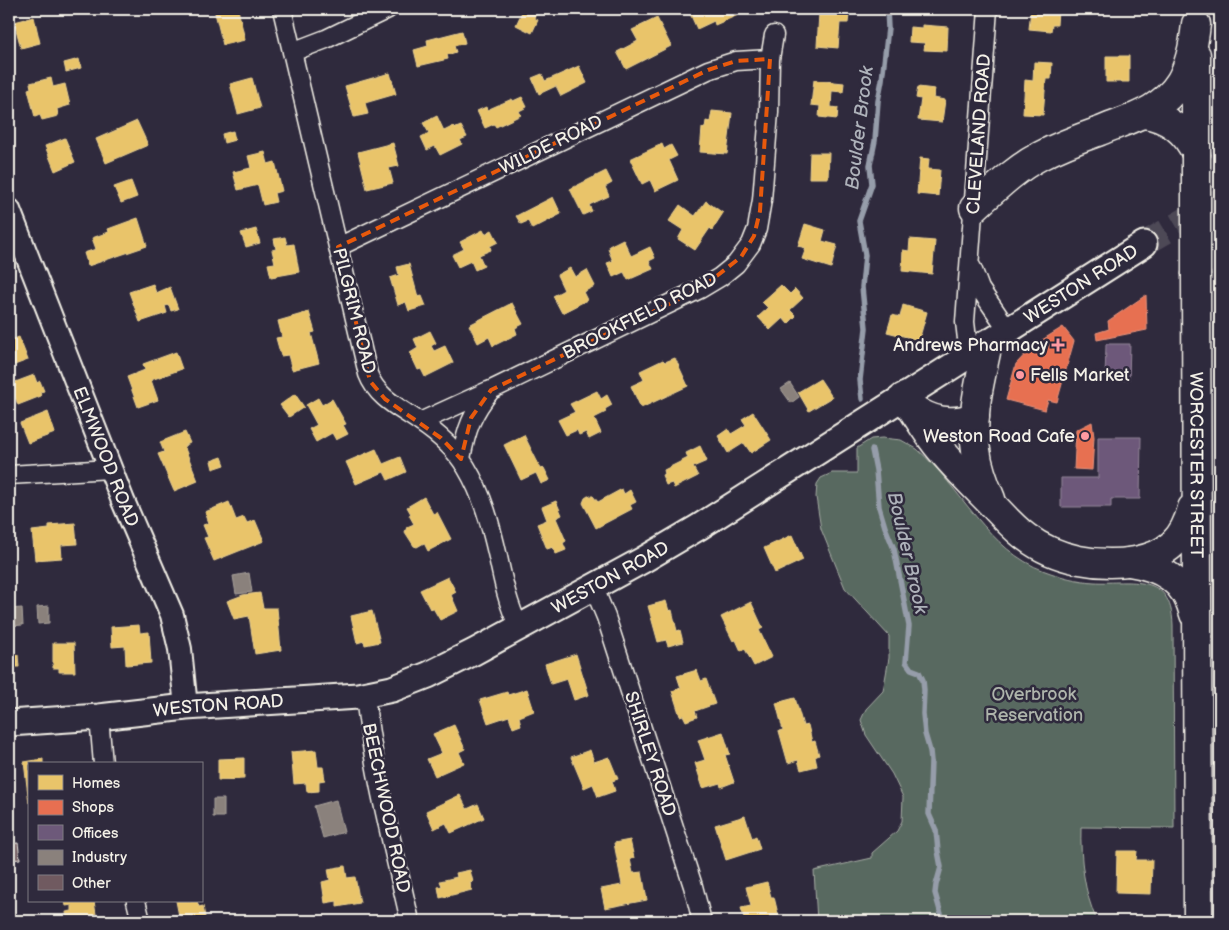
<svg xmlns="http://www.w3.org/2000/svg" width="1229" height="930" font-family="'Balsamiq Sans',sans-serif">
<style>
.green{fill:#596960;stroke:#a6ada4}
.homes{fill:#e9c46a;stroke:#ecd290}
.shops{fill:#e76f51;stroke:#eb967e}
.offices{fill:#6d597a;stroke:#96879b}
.industry{fill:#8a817c;stroke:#aaa39c}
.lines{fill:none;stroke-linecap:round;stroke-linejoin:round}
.stream{stroke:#969daa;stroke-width:5.5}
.building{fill:#705a60;stroke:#f4f1e8}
.secondary-tunnel{stroke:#4d4857;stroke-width:25;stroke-dasharray:25 12;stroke-linecap:butt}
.minor-casing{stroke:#f4f1e8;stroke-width:21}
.tertiary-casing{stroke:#f4f1e8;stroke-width:26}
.secondary-casing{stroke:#f4f1e8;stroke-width:29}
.trunk-casing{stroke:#f4f1e8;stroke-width:31}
.minor{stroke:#2f2a3d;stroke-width:18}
.tertiary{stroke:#2f2a3d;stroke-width:22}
.secondary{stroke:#2f2a3d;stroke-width:25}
.trunk{stroke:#2f2a3d;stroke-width:28}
.trunk-bridge-casing{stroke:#f4f1e8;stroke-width:31;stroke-linecap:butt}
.trunk-bridge{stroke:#2f2a3d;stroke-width:28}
.marked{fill:none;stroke:#e8590c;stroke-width:4;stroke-dasharray:10 6;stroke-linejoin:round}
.poi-dot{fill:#ff9aa2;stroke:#2f2a3d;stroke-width:2}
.labels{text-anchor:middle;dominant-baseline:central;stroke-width:5;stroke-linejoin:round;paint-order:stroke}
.street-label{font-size:18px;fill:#f4f1e8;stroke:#2f2a3d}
.poi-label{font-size:18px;fill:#f4f1e8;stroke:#2f2a3d;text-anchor:end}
.park-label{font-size:18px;fill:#aeb4ab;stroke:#2f2a3d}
.water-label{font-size:19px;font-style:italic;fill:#aeb2ba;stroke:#2f2a3d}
</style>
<rect width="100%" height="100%" fill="#2f2a3d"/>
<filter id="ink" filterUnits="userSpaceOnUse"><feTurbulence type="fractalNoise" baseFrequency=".02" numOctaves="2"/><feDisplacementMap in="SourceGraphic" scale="10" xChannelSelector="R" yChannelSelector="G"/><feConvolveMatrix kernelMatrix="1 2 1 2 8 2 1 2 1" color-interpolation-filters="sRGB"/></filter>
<g filter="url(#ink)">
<path class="green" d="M882,438L901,440L917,449C961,487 988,551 1045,571C1061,577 1077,581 1094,582C1131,584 1171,571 1173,625L1174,828L1081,827C1080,858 1084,893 1097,921H817L814,871L872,858V853L897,831L902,821L903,797L892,774L866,735L861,720L866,709L883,691L889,658V636L845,588L821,529L816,497L817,484L821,478L832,473H857V448L871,439Z"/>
<path class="homes" d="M214,9H238L245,40L223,45Z
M517,9H538L534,18L538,20L532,33L516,25L522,12Z
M688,9H735L738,15L715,25L714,21L697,29Z
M1031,9L1058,10L1057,25H1052L1051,31L1029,29Z
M819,13L849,15L848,23H840L838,48L817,46Z
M34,17L40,43L21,48L14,22Z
M657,18L671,46L626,69L617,52L638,41L632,30Z
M922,25L948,27L947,51L924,50L925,43L909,42L910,27L922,28Z
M462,31L465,43L454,46L456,52L447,55L448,59L418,66L414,50L428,46L427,40Z
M1106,56H1129V82H1106Z
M79,59L81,68L66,72L64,63Z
M1034,62L1052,63L1051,79H1046L1043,115L1023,114L1025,80L1033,81Z
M579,66L587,83L561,96L556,86L539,94L532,78L542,74L545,81Z
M390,73L396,94L365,103L368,114L354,117L345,86Z
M51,78L53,87L65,84L70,105L57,109L58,116L42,120L40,115L35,117L28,89L31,88L30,83Z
M252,78L260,108L238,114L230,84Z
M814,80L844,83L843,92L832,91L831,107L838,108L837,119L819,117L820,106L811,105Z
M918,87L935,89L933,98L945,100L942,122L918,120L921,99L916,98Z
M522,97L527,107L519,111L521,115L496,127L494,124L485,128L477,111L486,107L487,110L512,99L513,101Z
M712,111L732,113L727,154L700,152L702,128H705L706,121L710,122Z
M437,116L444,131L454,126L456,128L461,126L467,137L460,140L462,144L440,155L435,146L427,150L421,137L429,133L423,123Z
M137,121L148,145L106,163L96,139Z
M233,131L235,140L224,143L222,134Z
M65,138L75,162L55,171L45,146Z
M393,143L399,166L389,168L393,183L367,189L358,152Z
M662,144L664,149L671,145L677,156L669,160L678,180L655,191L650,180L642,184L630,159Z
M265,152L268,164L275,162L282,191L274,193L276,202L263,205L258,185L238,190L233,172L251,168L248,156Z
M810,153H829L828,178H809Z
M920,158L929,159L928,169L940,170L938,196L917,194Z
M606,171L612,183L605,187L609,196L589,205L592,211L583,215L570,189Z
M131,181L137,197L121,203L114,187Z
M553,197L561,214L532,229L528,221L521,224L516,216Z
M706,201L723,213L712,230L710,228L695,250L678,239L683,230L669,221L680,205L695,216Z
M138,218L147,246L88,266L84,253L96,249L92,238L109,232L108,229Z
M805,224L825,230L822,241L837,245L831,268L802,259L806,248L798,246Z
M256,229L260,243L246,247L241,233Z
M483,230L485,234L492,230L498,242L490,246L491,250L479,255L484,266L475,270L471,261L458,267L452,255L464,249L460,242Z
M285,237L287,245L294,244L299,272L271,277L268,264L275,263L272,250L276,249L274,239Z
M623,239L631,256L650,247L655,258L649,261L653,269L628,280L624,272L613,277L607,263L613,261L608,249L610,248L609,246Z
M910,239L935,241L932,274L902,271L903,250L909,251Z
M409,264L418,297L422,296L426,306L409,311L406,302L398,305L390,278L399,275L397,267Z
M570,268L575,277L587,270L595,286L583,292L587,300L562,313L553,296L564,290L557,275Z
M153,284L156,293L170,287L178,309L171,311L169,305L165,306L167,313L140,322L129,292Z
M781,285L790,294L795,289L803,298L790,310L796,316L788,324L783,318L770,330L758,317L768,308L762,302Z
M512,303L523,324L515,328L517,334L493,346L489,337L478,343L469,325Z
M903,305L927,312L919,340L887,332L892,315L900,317Z
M309,312L315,332L311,333L319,363L292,370L288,355L281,356L276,338L282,337L278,321Z
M430,331L436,343L431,346L434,351L445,346L453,363L425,377L421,369L418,370L410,353L418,348L414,339Z
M19,337L28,360L9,367V341Z
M176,352L182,369L151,380L158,400L138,407L127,377L145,370L143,364Z
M675,358L688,386L641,408L631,386L644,380L640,371L663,360L665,362Z
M34,375L37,383L40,381L44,391L40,392L41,396L18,405L10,384Z
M820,379L832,397L809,411L798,392Z
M597,391L601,399L607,395L612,405L605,409L606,412L594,418L601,433L589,439L586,432L579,435L577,430L566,435L558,420L575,412L570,404Z
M295,394L304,407L289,417L280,405Z
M318,398L322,405L332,399L346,424L343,425L348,434L336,440L332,433L316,442L309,429L317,425L306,405Z
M48,412L55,433L28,443L20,423Z
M753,412L771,440L751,453L744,443L728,453L718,436L728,429L731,434L746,425L742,419Z
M185,432L190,443L184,446L198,481L174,491L158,454L164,452L160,442Z
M524,435L541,469L544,468L550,480L541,484L536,473L521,480L504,445Z
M700,446L707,461L693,467L698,476L674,488L672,483L666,485L662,475L665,474L664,470L688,458L686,453Z
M376,449L383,464L400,457L406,472L388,480L384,472L356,484L346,462Z
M222,457L225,465L213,469L211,461Z
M622,489L624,494L630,490L636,502L630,505L632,509L596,528L583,503L585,498L588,496H593L598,502Z
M424,497L433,514L437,512L451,539L428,551L424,543L417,547L414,546L405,532L407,527L414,524L409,515L411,514L407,507Z
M556,501L562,515L556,518L566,541L563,543L566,550L556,554L553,547L547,549L537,524L547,520L542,507Z
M229,502L236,520L244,517L247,523L255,520L264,541L214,561L204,538L208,537L203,525L209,523L205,512Z
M75,523L77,544L61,545L62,558L35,560L32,531L49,529V525Z
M792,535L803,560L775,573L764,548Z
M448,577L456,592L451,595L458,611L440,620L433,608L430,609L420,590Z
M260,593L263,608H277L281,650L255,654L249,616L234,619L227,601L243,595Z
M666,601L669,611L672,610L677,631L680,630L683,642L668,646L666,640L658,642L648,606Z
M751,602L763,628L759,630L772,657L754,666L745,649L741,651L736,640L733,641L721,617Z
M372,611L380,642L365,645L364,641L357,643L351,616Z
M139,625L140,633L149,632L151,663L126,665L125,646L112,647L111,627Z
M53,643H74L75,672H59V668H53Z
M9,647H11V656L18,655L19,667H12V670H9Z
M576,654L589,695L574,700L567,679L551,684L545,664Z
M697,670L701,681L706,679L715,704L695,711L697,717L686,721L683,715L680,716L672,691L681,688L677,676Z
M527,689L534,711L519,717L521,725L513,728L509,716L488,723L480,700L507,692L508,695Z
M795,698L803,726L808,725L812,742L815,741L819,755L815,757L817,766L801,770L798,760L788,763L779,731L783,730L776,703Z
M454,725L465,749L459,752L464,763L435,776L427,759L442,753L433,734Z
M723,732L730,754L725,755L734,782L721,787L720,783L703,788L695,763L705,760L698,740Z
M316,750L318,767H323L325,780L319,781V791L307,792L306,783L294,784L291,752Z
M590,750L594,762L609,757L618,779L612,781L615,791L598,797L593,784L584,788L571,757Z
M244,758V779L218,780V759Z
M43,759V764H29V803L24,762Z
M460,795L467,809L478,804L484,818L451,833L446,823L434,829L426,811Z
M745,816L752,838L756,836L760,849L726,860L715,825Z
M630,840L634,858L630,859L633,873L642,872L647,900L605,908L601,889L622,885L614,843Z
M1117,851H1137L1136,860H1152L1151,894L1116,893Z
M345,866L347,878L355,877L360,903L337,907V901L325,903L322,882L330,880L328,869Z
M470,870L473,882L470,883L472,890L440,898L438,887L442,886L440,881L457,877L456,873Z
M767,882L771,897H774L779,918L766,921H745L741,908L751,906L746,887Z
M65,901H94L97,921H67L66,912L72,911V905L66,906Z
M176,901H197L199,907L203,906L205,917L180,921Z"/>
<path class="shops" d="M1146,295L1147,330L1097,340L1096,333L1109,329L1108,321Z
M1063,327L1074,341L1057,402L1048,400L1045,410L1006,400L1016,364L1034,345Z
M1092,422L1094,437L1092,470L1074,469L1076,430Z"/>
<path class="offices" d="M1106,344H1130L1129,380H1105Z
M1098,437H1141L1140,499H1111V507H1061V478H1098Z"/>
<path class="industry" d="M790,383L799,397L791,403L781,389Z
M249,573L252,592L236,594L233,576Z
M49,606V623L38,624L37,607Z
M22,608L23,625L9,626V609Z
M213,799H224V817H213Z
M336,800L344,832L323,838L314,806Z"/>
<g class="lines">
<path class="stream" d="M862,399L860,380L866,328L862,287L865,255L859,221L872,184L870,165L875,141L878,101L882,80L888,28L887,9
M872,450L876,470L879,507L885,527L894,549L909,626L906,662L911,669L919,672L923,680L924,690L923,714L925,734L930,751L931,761L929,814L936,830L938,851L941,867L936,885L935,893L943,921"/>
</g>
<path class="building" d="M18,843L20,859L9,860V844Z"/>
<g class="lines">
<path class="secondary-tunnel" d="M1144,244L1220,200"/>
<defs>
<path id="minor" d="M282,9L368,374C377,398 400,408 420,422C438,434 455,449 466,467C483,495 491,526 498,557C503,581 508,605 519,627
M292,52L326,39L388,9
M338,247L708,70L736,61L770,59
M972,268L980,289L1008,330
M974,352L967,339L965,322L988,9
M420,422L488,391
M461,459C466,430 472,413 491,390L700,289L720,277L736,264L751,244L757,229L762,200L769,112L770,59L774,35
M9,475L110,469
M594,588L606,617L693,886L702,921
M365,695C373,771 393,846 410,921
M99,717L103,764
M136,901L141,921"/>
<g id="tertiary">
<path id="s1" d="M9,210L123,501L172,615L180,649L186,707"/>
</g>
<g id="secondary">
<path id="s2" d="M9,723L99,717L186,707L358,696L392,689L428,675L474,652L643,560L699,527L1144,244"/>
</g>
<g id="trunk">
<path d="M1143,114C1167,116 1187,132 1196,154"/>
<path d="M1196,154V55"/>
<path d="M974,208C995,189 1015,169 1040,156C1059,146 1080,138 1100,131C1129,119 1162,111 1180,82C1190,65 1194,43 1196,24"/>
<path id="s3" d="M1196,275L1198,921"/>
<path d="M988,343C981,378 970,415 976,450C978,467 984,483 991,499"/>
<path d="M904,397C915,412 924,429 936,444C951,463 968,480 985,497C999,511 1011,526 1026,537C1056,560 1099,567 1135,561C1168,555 1184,539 1192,508"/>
<path d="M911,407C932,422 950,425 975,417"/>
<path d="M1129,562C1162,567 1186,581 1194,614"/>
</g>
</defs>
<use href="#minor" class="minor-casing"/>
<use href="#tertiary" class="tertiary-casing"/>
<use href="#secondary" class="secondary-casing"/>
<use href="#trunk" class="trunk-casing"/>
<use href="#minor" class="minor"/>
<use href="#tertiary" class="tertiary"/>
<use href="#secondary" class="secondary"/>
<use href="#trunk" class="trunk"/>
<defs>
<path id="trunk-bridge" d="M1196,275V154"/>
</defs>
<use href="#trunk-bridge" class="trunk-bridge-casing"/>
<use href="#trunk-bridge" class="trunk-bridge"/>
</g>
</g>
<path class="marked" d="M770,59L760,211L754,236L741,257L700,289L491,390L471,418L461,459L441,438L385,399L370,381L338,247L708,70L736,61Z"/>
<g class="poi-dot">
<path d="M1055.5 337.5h5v5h5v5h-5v5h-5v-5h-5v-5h5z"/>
<circle cx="1020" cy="375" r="5"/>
<circle cx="1085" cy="436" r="5"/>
</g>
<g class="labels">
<g class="street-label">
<text transform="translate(979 134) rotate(-86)">CLEVELAND ROAD</text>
<text transform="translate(551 145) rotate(-26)">WILDE ROAD</text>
<text stroke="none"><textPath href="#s2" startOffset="1185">WESTON ROAD</textPath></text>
<text transform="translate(354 311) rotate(76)">PILGRIM ROAD</text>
<text transform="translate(640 316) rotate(-27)">BROOKFIELD ROAD</text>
<text stroke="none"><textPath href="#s1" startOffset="265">ELMWOOD ROAD</textPath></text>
<text stroke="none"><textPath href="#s3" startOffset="190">WORCESTER STREET</textPath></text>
<text stroke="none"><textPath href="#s2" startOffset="630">WESTON ROAD</textPath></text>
<text stroke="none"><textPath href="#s2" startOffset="210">WESTON ROAD</textPath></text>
<text transform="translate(650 754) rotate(72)">SHIRLEY ROAD</text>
<text transform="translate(386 808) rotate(78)">BEECHWOOD ROAD</text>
</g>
<g class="poi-label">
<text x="1048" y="345">Andrews Pharmacy</text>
<text x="1030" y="375" text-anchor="start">Fells Market</text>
<text x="1075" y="436">Weston Road Cafe</text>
</g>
<g class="park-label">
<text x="1034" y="694">Overbrook<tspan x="1034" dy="21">Reservation</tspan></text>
</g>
<g class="water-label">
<text transform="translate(860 128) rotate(-83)">Boulder Brook</text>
<text transform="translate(907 553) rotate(77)">Boulder Brook</text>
</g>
</g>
<rect width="1229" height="930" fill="none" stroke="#2f2a3d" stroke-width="30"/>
<rect x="15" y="15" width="1199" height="900" fill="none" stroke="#f4f1e8" stroke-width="2" filter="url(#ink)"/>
<rect x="28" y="762" width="175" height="140" fill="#2f2a3d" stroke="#7e7a81"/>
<rect x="38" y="775" width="25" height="15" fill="#e9c46a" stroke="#7e7a81"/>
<text x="72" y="788" font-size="15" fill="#f4f1e8">Homes</text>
<rect x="38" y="800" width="25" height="15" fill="#e76f51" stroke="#7e7a81"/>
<text x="72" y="812" font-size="15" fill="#f4f1e8">Shops</text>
<rect x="38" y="825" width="25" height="15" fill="#6d597a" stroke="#7e7a81"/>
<text x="72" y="838" font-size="15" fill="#f4f1e8">Offices</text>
<rect x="38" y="850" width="25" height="15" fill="#8a817c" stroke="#7e7a81"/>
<text x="72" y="862" font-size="15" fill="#f4f1e8">Industry</text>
<rect x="38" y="875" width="25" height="15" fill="#705a60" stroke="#7e7a81"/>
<text x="72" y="888" font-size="15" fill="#f4f1e8">Other</text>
</svg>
